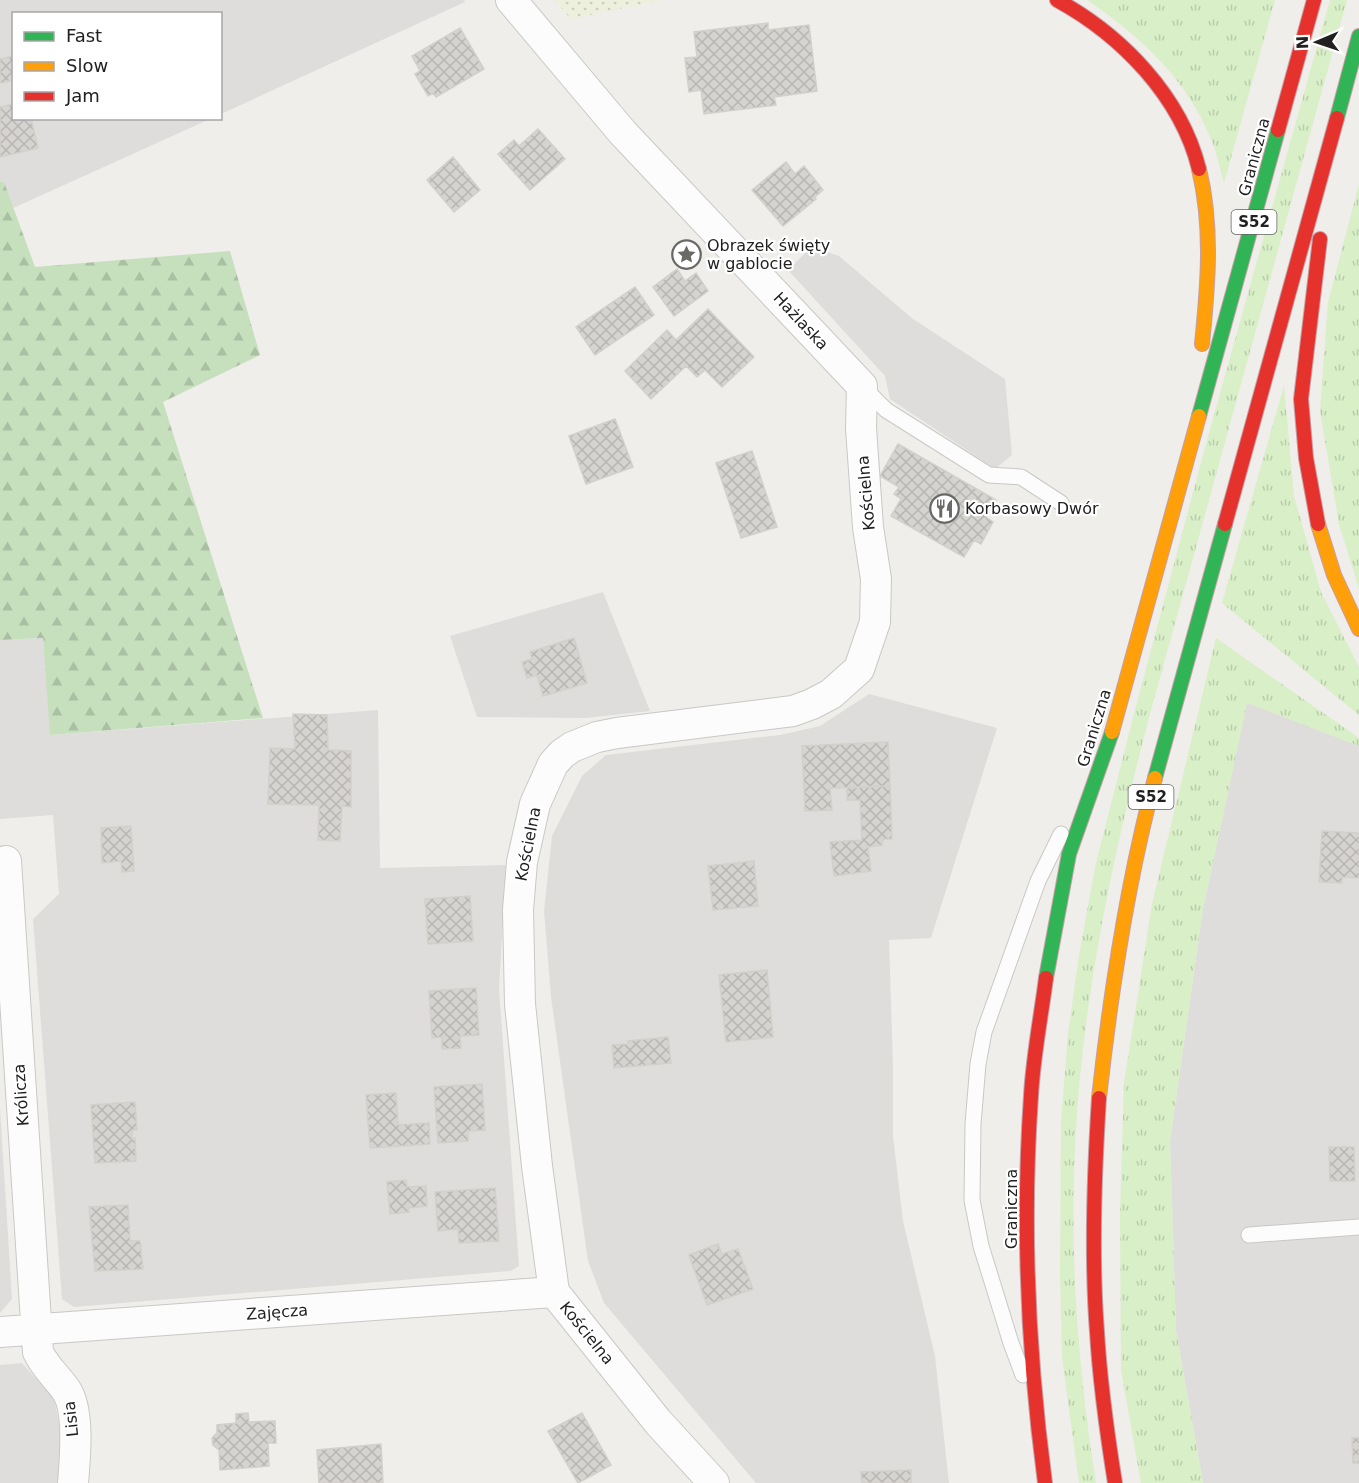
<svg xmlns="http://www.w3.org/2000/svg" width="1359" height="1483" font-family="'DejaVu Sans',sans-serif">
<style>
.residential{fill:#dedddb}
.farmland{fill:url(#farmland-dots)}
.grass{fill:url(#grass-tufts)}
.forest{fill:url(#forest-firs)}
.building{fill:url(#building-cross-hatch);stroke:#d3d0cb;stroke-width:1.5}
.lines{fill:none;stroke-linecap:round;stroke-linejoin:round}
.lane-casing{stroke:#c8c8c6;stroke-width:17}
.street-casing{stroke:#c8c8c6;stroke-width:32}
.fast-casing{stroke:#c79fa7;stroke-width:16}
.slow-casing{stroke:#c79fa7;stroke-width:16}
.jam-casing{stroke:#c79fa7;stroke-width:16}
.lane{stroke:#fdfcfc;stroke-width:15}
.street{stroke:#fdfcfc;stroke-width:30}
.fast{stroke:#30b455;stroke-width:14}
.slow{stroke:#ff9f0a;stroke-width:14}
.jam{stroke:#e5322d;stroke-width:14}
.labels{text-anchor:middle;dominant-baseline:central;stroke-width:4.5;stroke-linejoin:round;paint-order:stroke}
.shield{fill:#fff;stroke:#646464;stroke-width:1.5}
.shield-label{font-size:15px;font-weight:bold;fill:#212121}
.street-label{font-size:16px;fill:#212121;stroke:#fff}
.poi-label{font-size:16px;fill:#212121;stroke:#fff;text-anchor:start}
</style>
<defs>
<pattern id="farmland-dots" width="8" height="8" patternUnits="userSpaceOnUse" patternTransform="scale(1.5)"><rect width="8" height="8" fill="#edf0dd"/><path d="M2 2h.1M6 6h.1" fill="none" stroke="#cbcebd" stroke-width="1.8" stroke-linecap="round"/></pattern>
<pattern id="grass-tufts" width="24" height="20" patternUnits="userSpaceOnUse" patternTransform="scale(1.5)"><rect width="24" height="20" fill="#d8efc7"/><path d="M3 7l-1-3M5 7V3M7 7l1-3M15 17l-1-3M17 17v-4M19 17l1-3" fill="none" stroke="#b9cdab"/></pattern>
<pattern id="forest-firs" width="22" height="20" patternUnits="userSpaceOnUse" patternTransform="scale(1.5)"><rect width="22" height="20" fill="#c6e0bd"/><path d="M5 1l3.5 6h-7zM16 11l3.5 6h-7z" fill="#aac0a2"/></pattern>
<pattern id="building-cross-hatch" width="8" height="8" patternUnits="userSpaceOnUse" patternTransform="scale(1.5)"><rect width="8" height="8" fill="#d6d4d1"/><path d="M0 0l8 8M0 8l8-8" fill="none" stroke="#b7b6b3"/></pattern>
</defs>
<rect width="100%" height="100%" fill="#efeeea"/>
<path class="residential" d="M0,0H464L465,2L221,114L220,14H14V118L210,119L0,214Z
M821,250L839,256L913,319L1005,379L1012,455L995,469L890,399L885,376L788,270L805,253Z
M603,592L650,711L586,718L477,717L450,636Z
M43,638L51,735L378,710L380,868L506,865L499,989L519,1266L511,1271L74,1307L62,1299L33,919L59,894L53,815L0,819V640Z
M869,694L997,728L931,938L889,940L893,1066V1136L903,1221L935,1356L949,1483H756L604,1303L588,1261L551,997L544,911L552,836L582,776L606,755L780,735L820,726Z
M1247,702L1359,746V1483H1203L1176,1331L1170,1141L1203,909Z
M0,1108L12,1299L0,1313Z
M22,1363L54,1399L61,1433L58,1483H0V1365Z"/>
<path class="farmland" d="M554,0H661L571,19Z"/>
<path class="grass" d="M1087,0H1275L1224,183C1220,169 1217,153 1211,139C1187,79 1139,35 1087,0Z
M1330,0H1347L1150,714C1110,865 1078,1019 1074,1175C1071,1278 1080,1382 1096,1483H1079L1062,1357L1060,1274L1061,1121L1068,1034L1079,955L1096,863L1134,714L1207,440Z
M1359,184V589L1339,524L1320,411L1328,302Z
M1284,386L1294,496L1321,592L1359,667V715L1222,603Z
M1216,638L1359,738V746L1247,703L1203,909L1170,1141L1176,1331L1203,1483H1141L1121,1370L1120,1213L1124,1083L1152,904Z"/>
<path class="forest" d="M0,182H4L35,267L230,251L260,355L163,402L263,718L50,735L43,638L0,640Z"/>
<path class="building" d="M768,23V30L809,25L817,91L774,97L776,105L704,114L701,90L689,92L685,58L697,57L694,32Z
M460,28L484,69L436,97L433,93L428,96L415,74L420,71L412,56Z
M14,56V80L0,83V59Z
M14,104V118H31L38,148L0,157V107Z
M538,129L565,159L530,190L498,154L514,140L519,146Z
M453,157L480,190L454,212L427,180Z
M786,162L795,174L804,166L823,190L815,197L816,199L783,226L752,190Z
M677,269L685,281L696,273L708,291L674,316L653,287Z
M635,287L654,315L595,355L576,327Z
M708,309L754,357L722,387L705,370L697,377L686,366L651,399L625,371L667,330L676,340Z
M615,419L633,467L586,484L569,436Z
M898,444L996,500L986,517L993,522L981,544L974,540L964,557L891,516L901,499L894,494L899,487L880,476Z
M752,451L777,527L741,538L716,463Z
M574,638L587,683L543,696L537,675L527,678L522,662L532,659L530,652Z
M293,714L327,715L328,750L351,751V807L342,806L340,841L318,840L319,805L268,804L270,748L295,749Z
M888,742L890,786L830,788L832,810L805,811L802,746Z
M890,786L892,839H883L882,845L868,847L871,871L834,876L830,842L862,840L860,800H847V788Z
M131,826L134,871L122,872L121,861L102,863L101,828Z
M1322,831L1359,833V878L1342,877V883L1319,882Z
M754,861L758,906L713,910L708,866Z
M470,896L473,941L428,944L425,899Z
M767,970L773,1037L726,1042L719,975Z
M476,988L479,1035L460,1036L461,1048L442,1049V1037L432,1038L429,991Z
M668,1037L671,1063L614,1068L612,1045L628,1044V1041Z
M482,1084L485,1130L468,1131V1141L438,1143L434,1087Z
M396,1093L398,1125L429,1123L430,1144L370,1148L366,1095Z
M135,1102L137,1130H132V1139L135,1138L136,1161L95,1163L91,1105Z
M1329,1147H1354L1355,1181H1330Z
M406,1180L407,1187L426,1186L427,1206L408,1208L409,1212L390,1214L387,1182Z
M495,1188L499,1241L459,1243L458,1229L438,1231L435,1192Z
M128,1205L130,1241H140L143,1269L95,1271L89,1207Z
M718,1244L722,1254L738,1249L753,1289L707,1305L689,1255Z
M248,1413L249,1422L275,1421L276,1443H268L269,1466L220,1470L219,1450L213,1445L212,1438L217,1433V1425L236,1423V1414Z
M582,1413L611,1465L578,1483L548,1431Z
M1352,1438H1359V1463H1353Z
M381,1444L383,1483H319L317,1450Z
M911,1470V1483H862L861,1472Z"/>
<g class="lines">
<defs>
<path id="lane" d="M864,388L886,410L989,475L1021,477L1061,503
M1249,1235L1359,1227
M1023,1375L1011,1343L981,1246L972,1200L973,1124L978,1064L984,1032L1038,881L1061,834"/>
<path id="street" d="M511,0L623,133L862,386L861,428L868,527L876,579L875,622L859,669L831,694L812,704L793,711L617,733L597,737L572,747L562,754L553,764L535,804L522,862L518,910L520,1004L537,1166L554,1292L658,1422L714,1483
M6,861L38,1352C45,1367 56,1376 66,1390C80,1410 75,1459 73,1483
M0,1332L554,1292"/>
<path id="fast" d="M1337,118L1359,36
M1199,416L1278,130
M1155,778L1225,524
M1046,978L1069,854L1112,732"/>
<path id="slow" d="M1199,169C1213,227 1208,285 1202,344
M1318,524L1334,575L1359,629
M1112,732L1199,416
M1099,1098C1111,989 1127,883 1155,778"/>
<path id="jam" d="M1057,0C1121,35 1181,96 1199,169
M1278,130L1314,0
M1225,524L1337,118
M1318,524L1306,458L1301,399L1320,239
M1099,1098C1094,1176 1091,1255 1097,1332C1100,1383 1107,1433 1115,1483
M1045,1483C1028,1355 1022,1225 1031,1096C1033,1057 1041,1017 1046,978"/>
</defs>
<use href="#lane" class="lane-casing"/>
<use href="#street" class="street-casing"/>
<use href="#fast" class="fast-casing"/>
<use href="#slow" class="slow-casing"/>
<use href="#jam" class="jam-casing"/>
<use href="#lane" class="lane"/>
<use href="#street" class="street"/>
<use href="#fast" class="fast"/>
<use href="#slow" class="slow"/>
<use href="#jam" class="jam"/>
</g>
<defs>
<symbol id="sight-ring" viewBox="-11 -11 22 22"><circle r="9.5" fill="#fff" stroke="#696967" stroke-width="1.5"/><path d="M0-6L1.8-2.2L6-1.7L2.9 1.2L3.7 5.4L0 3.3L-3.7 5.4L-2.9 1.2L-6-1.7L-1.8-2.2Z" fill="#696967"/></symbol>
<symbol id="restaurant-ring" viewBox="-11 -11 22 22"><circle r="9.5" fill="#fff" stroke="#696967" stroke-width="1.5"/><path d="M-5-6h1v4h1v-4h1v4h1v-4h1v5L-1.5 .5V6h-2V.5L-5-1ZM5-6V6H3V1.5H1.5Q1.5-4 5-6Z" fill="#696967"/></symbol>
</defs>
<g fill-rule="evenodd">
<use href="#sight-ring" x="670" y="238" width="33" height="33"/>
<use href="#restaurant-ring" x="928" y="492" width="33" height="33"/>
</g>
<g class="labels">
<g class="shield">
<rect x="1231.5" y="210" width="45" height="24" rx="4.5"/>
<rect x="1128.5" y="785" width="45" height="24" rx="4.5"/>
</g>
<g class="shield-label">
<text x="1254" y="222">S52</text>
<text x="1151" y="797">S52</text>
</g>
<g class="street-label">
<text transform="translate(1254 157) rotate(-75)">Graniczna</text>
<text transform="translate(801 321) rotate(47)">Hażlaska</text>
<text transform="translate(866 493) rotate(-95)">Kościelna</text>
<text transform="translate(1094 728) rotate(-73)">Graniczna</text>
<text transform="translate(528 844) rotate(-79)">Kościelna</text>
<text transform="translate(21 1095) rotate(-94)">Królicza</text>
<text transform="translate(1011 1209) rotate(-90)">Graniczna</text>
<text transform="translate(277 1312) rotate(-4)">Zajęcza</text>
<text transform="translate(587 1333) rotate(51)">Kościelna</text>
<text transform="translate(71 1419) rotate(-96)">Lisia</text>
</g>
<g class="poi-label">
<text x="707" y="245">Obrazek święty<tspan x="707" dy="18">w gablocie</tspan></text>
<text x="965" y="508">Korbasowy Dwór</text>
</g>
</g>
<rect x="12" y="12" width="210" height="108" fill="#ffffff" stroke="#a6a6a6" stroke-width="1.5"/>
<rect x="24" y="32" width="30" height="9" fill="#30b455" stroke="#a6a6a6" stroke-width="1.5"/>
<text x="66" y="42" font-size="18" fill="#212121">Fast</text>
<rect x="24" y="62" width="30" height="9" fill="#ff9f0a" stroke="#a6a6a6" stroke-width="1.5"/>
<text x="66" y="72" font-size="18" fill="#212121">Slow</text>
<rect x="24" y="92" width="30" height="9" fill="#e5322d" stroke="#a6a6a6" stroke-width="1.5"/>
<text x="66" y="102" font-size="18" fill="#212121">Jam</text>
<g transform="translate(1317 42) rotate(268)" stroke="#ffffff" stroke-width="4.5" paint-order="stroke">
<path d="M0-4.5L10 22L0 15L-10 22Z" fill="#212121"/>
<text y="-9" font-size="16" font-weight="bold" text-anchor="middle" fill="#212121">N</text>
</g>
</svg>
